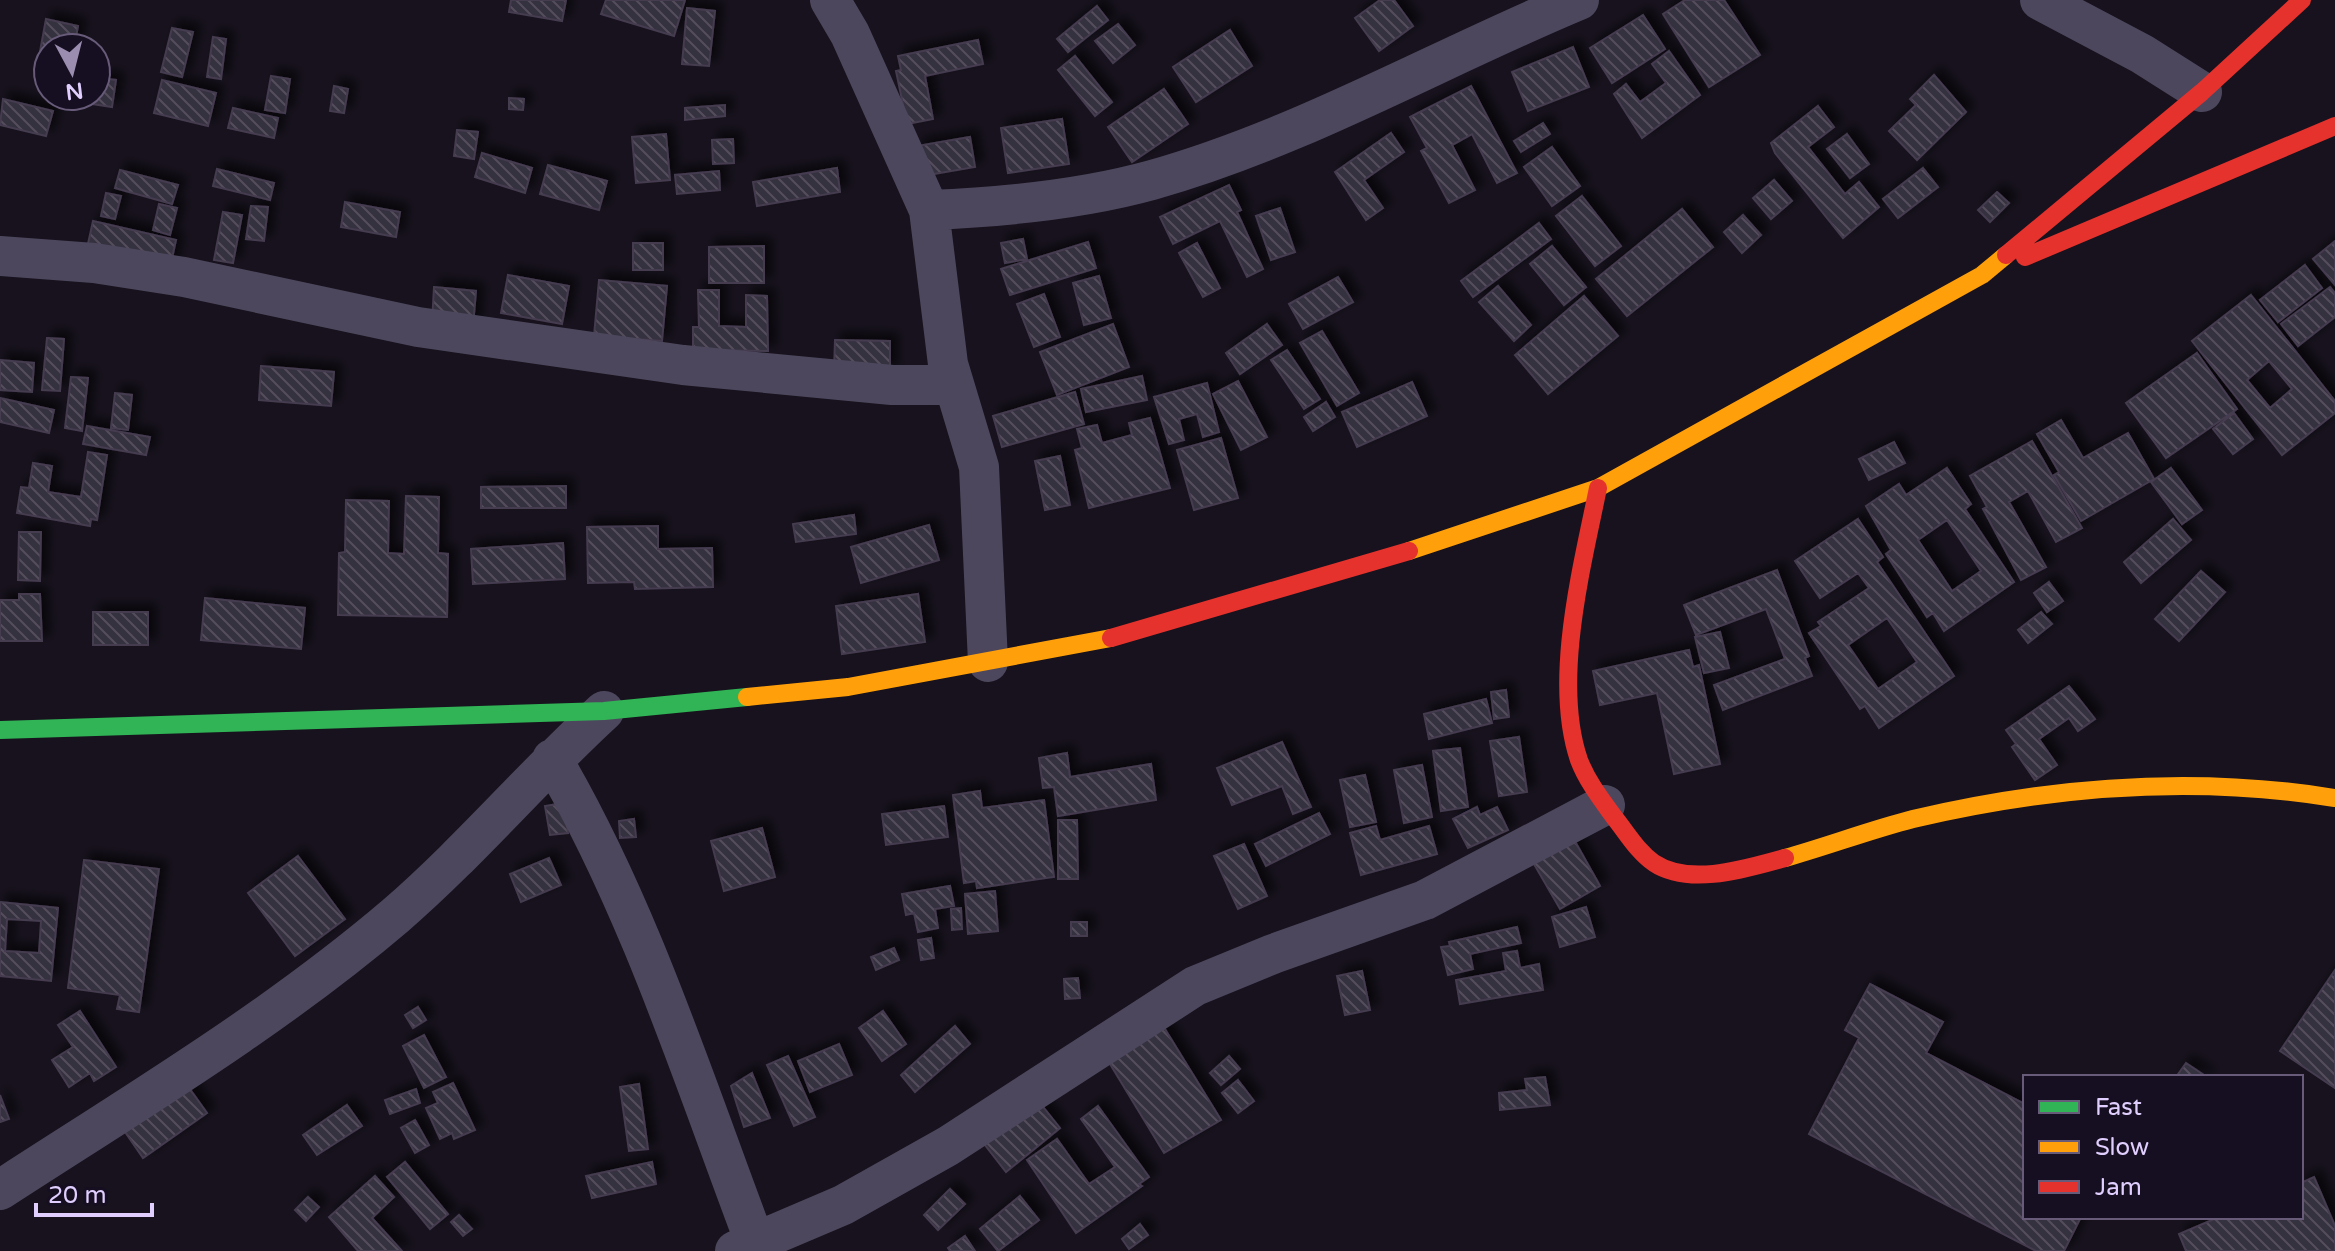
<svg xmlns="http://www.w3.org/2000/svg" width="2335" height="1251" font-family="'Varela Round',sans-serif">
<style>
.building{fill:url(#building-back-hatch);stroke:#453c50;stroke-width:2;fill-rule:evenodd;filter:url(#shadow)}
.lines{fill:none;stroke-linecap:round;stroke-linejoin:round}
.street{stroke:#4d475d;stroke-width:40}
.fast{stroke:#30b455;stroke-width:18}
.slow{stroke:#ff9f0a;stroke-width:18}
.jam{stroke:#e5322d;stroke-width:18}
</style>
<defs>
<pattern id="building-back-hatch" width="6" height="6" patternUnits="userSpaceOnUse" patternTransform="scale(2)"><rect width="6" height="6" fill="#36303f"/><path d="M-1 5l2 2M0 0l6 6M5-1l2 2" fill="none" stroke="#534d5c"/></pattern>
<filter id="shadow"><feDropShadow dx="7" dy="-7" stdDeviation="4" flood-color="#0009"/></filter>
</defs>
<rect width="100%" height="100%" fill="#17121d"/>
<path class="building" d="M511,0H566L562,21L509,12Z
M606,0H685L674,36L601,14Z
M1380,0H1394L1413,26L1379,51L1355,18Z
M1685,0H1724L1760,55L1709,87L1663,14Z
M1097,6L1108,20L1068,52L1057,39Z
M687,8L715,11L709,66L682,64Z
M1643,15L1665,49L1612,83L1590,48Z
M46,19L78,26L74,48H48V59L39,57Z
M1118,24L1135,45L1113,63L1095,41Z
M172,28L193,32L182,77L161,72Z
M1230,30L1252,66L1196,102L1173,67Z
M213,37L226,39L221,79L207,77Z
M978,40L983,64L925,76L933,119L907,124L896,71L901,70L898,56Z
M1573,47L1589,87L1528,111L1512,72Z
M1669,51L1700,95L1642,138L1614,94L1626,84L1640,102L1666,83L1652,64Z
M1075,56L1112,102L1095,116L1058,70Z
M1934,75L1966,112L1917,160L1889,131L1916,105L1910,99Z
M271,76L290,79L285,113L265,110Z
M96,78L116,80L112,107L60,99L96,96Z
M162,80L216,93L208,126L154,113Z
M334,86L348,89L344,113L330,111Z
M1471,86L1517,173L1497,183L1472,134L1452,145L1475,190L1449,203L1421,151L1427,148L1410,117Z
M1164,89L1188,124L1132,162L1108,127Z
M509,98L524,99L523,110L509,109Z
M3,99L53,111L46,136L0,125Z
M725,105V116L685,120V108Z
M1818,106L1834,127L1808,147L1845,194L1859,182L1879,207L1843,238L1775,153L1771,143Z
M233,108L278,118L274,138L228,128Z
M1062,119L1069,164L1008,173L1001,128Z
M1543,123L1550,134L1521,152L1514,141Z
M457,130L478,132L474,159L454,156Z
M1391,133L1404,152L1364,180L1383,208L1366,220L1335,172Z
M666,134L670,180L636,183L632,137Z
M1847,134L1869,164L1850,178L1827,149Z
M970,137L975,167L922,176L917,146Z
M733,139L734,163L713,164L712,140Z
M1552,147L1580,186L1552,206L1524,167Z
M482,153L532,168L525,193L475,177Z
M548,165L607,181L599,210L540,194Z
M837,168L840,192L757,206L753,182Z
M1923,168L1938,187L1898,218L1883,199Z
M217,169L274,183L270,200L213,186Z
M120,170L178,185L172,204L115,188Z
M719,171L720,190L677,194L675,175Z
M1774,180L1792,201L1771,219L1753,198Z
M1229,185L1241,210L1237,212L1263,269L1247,277L1220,221L1173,244L1160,217Z
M1997,192L2009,203L1990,222L1978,210Z
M106,193L121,196L115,219L101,216Z
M1582,196L1621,246L1595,266L1556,216Z
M345,202L400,212L396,237L341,227Z
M159,204L177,208L170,235L153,230Z
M251,206L268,207L264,241L246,239Z
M1280,208L1295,252L1271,260L1256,216Z
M1682,209L1713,247L1627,316L1596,279Z
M223,212L242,215L233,263L214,260Z
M1743,215L1761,235L1742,253L1724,232Z
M93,221L176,240L169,272L86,253Z
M1539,223L1551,239L1473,297L1461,281Z
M1023,239L1027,259L1005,263L1001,243Z
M2335,241V285L2313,259Z
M1088,242L1096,268L1010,295L1001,269Z
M633,243H663V270H633Z
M1197,243L1220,288L1203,297L1179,253Z
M764,246V283H709V247Z
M1552,246L1586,287L1564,305L1530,264Z
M2305,265L2322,288L2278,322L2260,300Z
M508,275L569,286L562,324L501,313Z
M1099,276L1111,318L1084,325L1073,283Z
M1338,277L1353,302L1303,329L1289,304Z
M599,280L667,286L662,341L594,336Z
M1498,286L1531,325L1514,341L1479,302Z
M434,287L476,291L473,326L432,323Z
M2330,287L2335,293V317L2298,346L2281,324Z
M698,290H719V326L746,327V295L767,296L768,351L693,350V327H699Z
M1044,294L1060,337L1034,347L1017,304Z
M2251,295L2335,401V413L2282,455L2192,341ZM2269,361L2292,389L2270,408L2247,380Z
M1584,296L1618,336L1548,394L1515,355Z
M1113,324L1129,367L1057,395L1040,352Z
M1267,324L1282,345L1240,374L1226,353Z
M1322,331L1359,393L1337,406L1300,343Z
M47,338L64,339L60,391L42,390Z
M835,340L890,341V371L834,370Z
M1287,350L1320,399L1304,409L1271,360Z
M2197,353L2237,409L2166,458L2126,403Z
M0,360L34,363L32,392L0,390Z
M261,366L334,372L331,406L259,400Z
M1142,376L1147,400L1086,412L1081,389Z
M71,377L88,378L82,431L65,428Z
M1238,381L1267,437L1241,450L1213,394Z
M1412,382L1427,416L1357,447L1342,412Z
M1207,383L1219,432L1203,437L1197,414L1179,419L1184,440L1169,444L1154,397Z
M1075,392L1084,424L1002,447L993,416Z
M115,393L132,395L128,430L111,428Z
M0,398L54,410L49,433L0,422Z
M1326,402L1335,417L1313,431L1304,417Z
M2234,413L2253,439L2233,454L2213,429Z
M1150,418L1170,488L1089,508L1075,450L1082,448L1077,429L1097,425L1102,443L1132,435L1129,423Z
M2061,420L2083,458L2128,433L2154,479L2081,521L2054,475L2059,472L2037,434Z
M87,426L150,437L146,455L83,444Z
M1221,438L1238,498L1194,510L1177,450Z
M2032,441L2082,528L2056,542L2028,491L2009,502L2046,567L2021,580L1983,509L1987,507L1970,476Z
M1894,442L1905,463L1869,480L1859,459Z
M88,452L107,455L97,520L91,519L90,526L17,513L21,487L29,488L33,463L52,466L48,492L81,497Z
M1060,456L1070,505L1045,510L1035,461Z
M1947,468L1971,504L1965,509L2014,582L1944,631L1933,613L1927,617L1886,554L1891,550L1866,506L1899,484L1906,495ZM1947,520L1981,571L1952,591L1918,540Z
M2171,468L2202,510L2182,524L2151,482Z
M566,486V508H481V487Z
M406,496L439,497L438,553L448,554L447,617L338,615L339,553L345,552L346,500L389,501L388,553L404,554Z
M854,515L856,534L796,542L793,524Z
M1858,519L1883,557L1877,562L1954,676L1879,728L1865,706L1860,709L1809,633L1821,626L1818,622L1869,588L1858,573L1820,598L1795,561ZM1887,618L1917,662L1878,689L1848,645Z
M2173,519L2191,540L2141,583L2124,562Z
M929,525L939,560L861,583L851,547Z
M658,526V549L712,548L713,587L635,589L634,582L588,583L587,527Z
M19,532H41L40,581L18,580Z
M563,543L565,579L473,584L471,549Z
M1777,570L1809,656L1805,658L1812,676L1723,710L1714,685L1785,659L1766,609L1696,635L1684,605Z
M2201,571L2225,592L2179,641L2155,619Z
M2049,582L2063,601L2047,612L2034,593Z
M19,594H40L42,641H0V600H19Z
M918,594L925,642L842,654L836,606Z
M205,598L305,608L301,649L201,640Z
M93,612H148V645H93Z
M2041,612L2052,624L2028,643L2018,630Z
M1720,632L1729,668L1704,673L1695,637Z
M1689,650L1693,667L1699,665L1720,764L1674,774L1657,693L1600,705L1593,671Z
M2069,686L2095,719L2078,731L2069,718L2039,739L2057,765L2035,780L2012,747L2016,744L2006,730Z
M1506,690L1509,717L1494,719L1491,692Z
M1486,699L1492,723L1429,739L1424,714Z
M1519,737L1527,792L1499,796L1490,741Z
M1282,742L1311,807L1293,814L1282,786L1232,805L1217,768Z
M1460,748L1468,807L1441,811L1433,751Z
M1067,753L1070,777L1151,764L1156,800L1058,816L1054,787L1043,788L1039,758Z
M1422,765L1432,817L1404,823L1394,770Z
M1365,775L1376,822L1350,827L1340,780Z
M980,791L982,808L1044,800L1054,877L977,888L976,881L964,883L953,795Z
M564,803L568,833L550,835L545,806Z
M944,806L948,837L886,845L882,814Z
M1477,807L1480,815L1497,807L1508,830L1468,848L1453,819Z
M1319,813L1330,834L1266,866L1255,844Z
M634,819L636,837L620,838L619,821Z
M1058,820H1077L1078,879H1058Z
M1376,826L1380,840L1429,826L1437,854L1361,875L1350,833Z
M762,828L775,877L724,891L711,841Z
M1572,836L1600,886L1560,909L1531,859Z
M1244,844L1267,896L1238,909L1214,856Z
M298,856L345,919L295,956L248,893Z
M549,858L561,885L521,902L510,874Z
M84,860L159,869L139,1012L117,1009L120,995L68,988Z
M950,886L954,906L935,909L938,928L918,932L914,913L906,915L902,894Z
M995,891L998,931L968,934L965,894Z
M0,902L58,908L51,981L0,976ZM7,919L41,921L39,953L5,951Z
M1586,907L1595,937L1560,947L1552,917Z
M961,908L962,929L952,930L951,909Z
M1071,922H1087V936H1071Z
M1517,927L1521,943L1470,954L1473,969L1448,975L1441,947L1450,946L1449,942Z
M931,938L934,958L921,960L918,940Z
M894,948L899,960L876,970L871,957Z
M1517,951L1520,968L1539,964L1543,990L1460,1004L1456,980L1506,971L1503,953Z
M2335,970V1088L2280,1051Z
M1362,971L1370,1010L1345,1015L1337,976Z
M1078,978L1080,998L1065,999L1064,979Z
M1870,984L1943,1022L1926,1053L2025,1104V1217H2081L2064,1251H2036L1809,1134L1859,1038L1845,1030Z
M418,1007L426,1020L413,1028L405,1015Z
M80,1011L116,1067L94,1081L90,1073L69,1087L52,1060L73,1047L58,1025Z
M883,1011L906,1044L882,1061L859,1028Z
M1160,1021L1221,1120L1164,1153L1104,1054Z
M955,1026L970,1044L915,1092L901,1075Z
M424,1035L446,1077L424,1088L403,1046Z
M839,1044L852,1075L810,1092L798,1061Z
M788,1056L815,1117L794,1126L767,1065Z
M1229,1056L1240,1069L1221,1085L1210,1073Z
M2186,1063L2207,1077H2176Z
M752,1073L770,1118L744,1127L731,1086Z
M1545,1077L1550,1105L1500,1110L1499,1093L1527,1090L1525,1079Z
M1238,1080L1254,1101L1238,1113L1222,1093Z
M453,1083L475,1130L454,1139L452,1133L440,1139L426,1108L438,1103L433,1092Z
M639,1084L648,1149L629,1151L620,1087Z
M187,1085L207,1113L143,1158L123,1129Z
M416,1089L420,1103L390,1114L385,1100Z
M0,1095L9,1119L0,1122Z
M1036,1098L1060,1128L1006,1172L981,1140Z
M347,1105L362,1126L317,1155L303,1135Z
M1098,1106L1149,1177L1139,1184L1142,1186L1076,1233L1027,1160L1057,1139L1089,1184L1115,1167L1081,1119Z
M415,1120L429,1145L415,1153L401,1128Z
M405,1162L448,1214L430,1229L387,1177Z
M652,1162L656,1184L592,1198L586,1176Z
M375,1176L394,1197L372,1218L402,1251H358L329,1217Z
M2314,1177L2335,1226V1251H2186L2179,1234L2219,1217H2301V1183Z
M950,1189L965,1204L938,1230L924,1215Z
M1020,1196L1039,1220L998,1251L980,1229Z
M308,1197L319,1207L306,1221L295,1210Z
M459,1215L472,1229L463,1236L451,1222Z
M1140,1224L1148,1235L1129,1249L1122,1239Z
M965,1236L975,1251H950L948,1248Z"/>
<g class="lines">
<path class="street" d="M830,0L850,34L929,210L948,364L979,467L988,662
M2040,0L2142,54L2202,92
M929,210C1003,207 1080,200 1152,180C1301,138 1437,59 1579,0
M0,256L94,263L184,277L418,327L683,365L892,385H953
M552,759C639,907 694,1081 755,1242
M0,1190C134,1103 273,1020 395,916C469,852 532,777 604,711
M735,1251L843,1205L948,1146L1195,986L1273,954L1425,900L1605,805"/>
<path class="fast" d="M0,730L604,711L747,697"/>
<path class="slow" d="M1409,551L1598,488L1982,275L2006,255
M747,697L848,687L1111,638
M1785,858C1828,846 1870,830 1913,819C2053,786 2193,775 2335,798"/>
<path class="jam" d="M2006,255L2202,92L2302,0
M2025,257L2335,126
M1598,488C1582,567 1552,681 1579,760C1587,781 1601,799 1614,817C1627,833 1637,851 1654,863C1690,887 1748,868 1785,858
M1111,638L1409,551"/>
</g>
<rect x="2023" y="1075" width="280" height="144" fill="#160e21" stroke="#675b79" stroke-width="2"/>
<rect x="2039" y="1101" width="40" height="12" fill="#30b455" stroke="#675b79" stroke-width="2"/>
<text x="2095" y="1115" font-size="24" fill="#e0cffe">Fast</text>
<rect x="2039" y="1141" width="40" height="12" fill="#ff9f0a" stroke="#675b79" stroke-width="2"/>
<text x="2095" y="1155" font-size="24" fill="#e0cffe">Slow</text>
<rect x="2039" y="1181" width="40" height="12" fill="#e5322d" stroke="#675b79" stroke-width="2"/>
<text x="2095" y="1195" font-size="24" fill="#e0cffe">Jam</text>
<g transform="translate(72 72) rotate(173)"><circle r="38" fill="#160e21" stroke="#675b79" stroke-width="2"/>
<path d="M0-6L14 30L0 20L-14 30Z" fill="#9a8daf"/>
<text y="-12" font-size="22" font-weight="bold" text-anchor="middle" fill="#e0cffe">N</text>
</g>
<path d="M36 1203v12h116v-12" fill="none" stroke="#e0cffe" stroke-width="4"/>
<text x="48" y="1203" font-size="24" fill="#e0cffe" stroke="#160e21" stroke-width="6" paint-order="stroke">20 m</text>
</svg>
